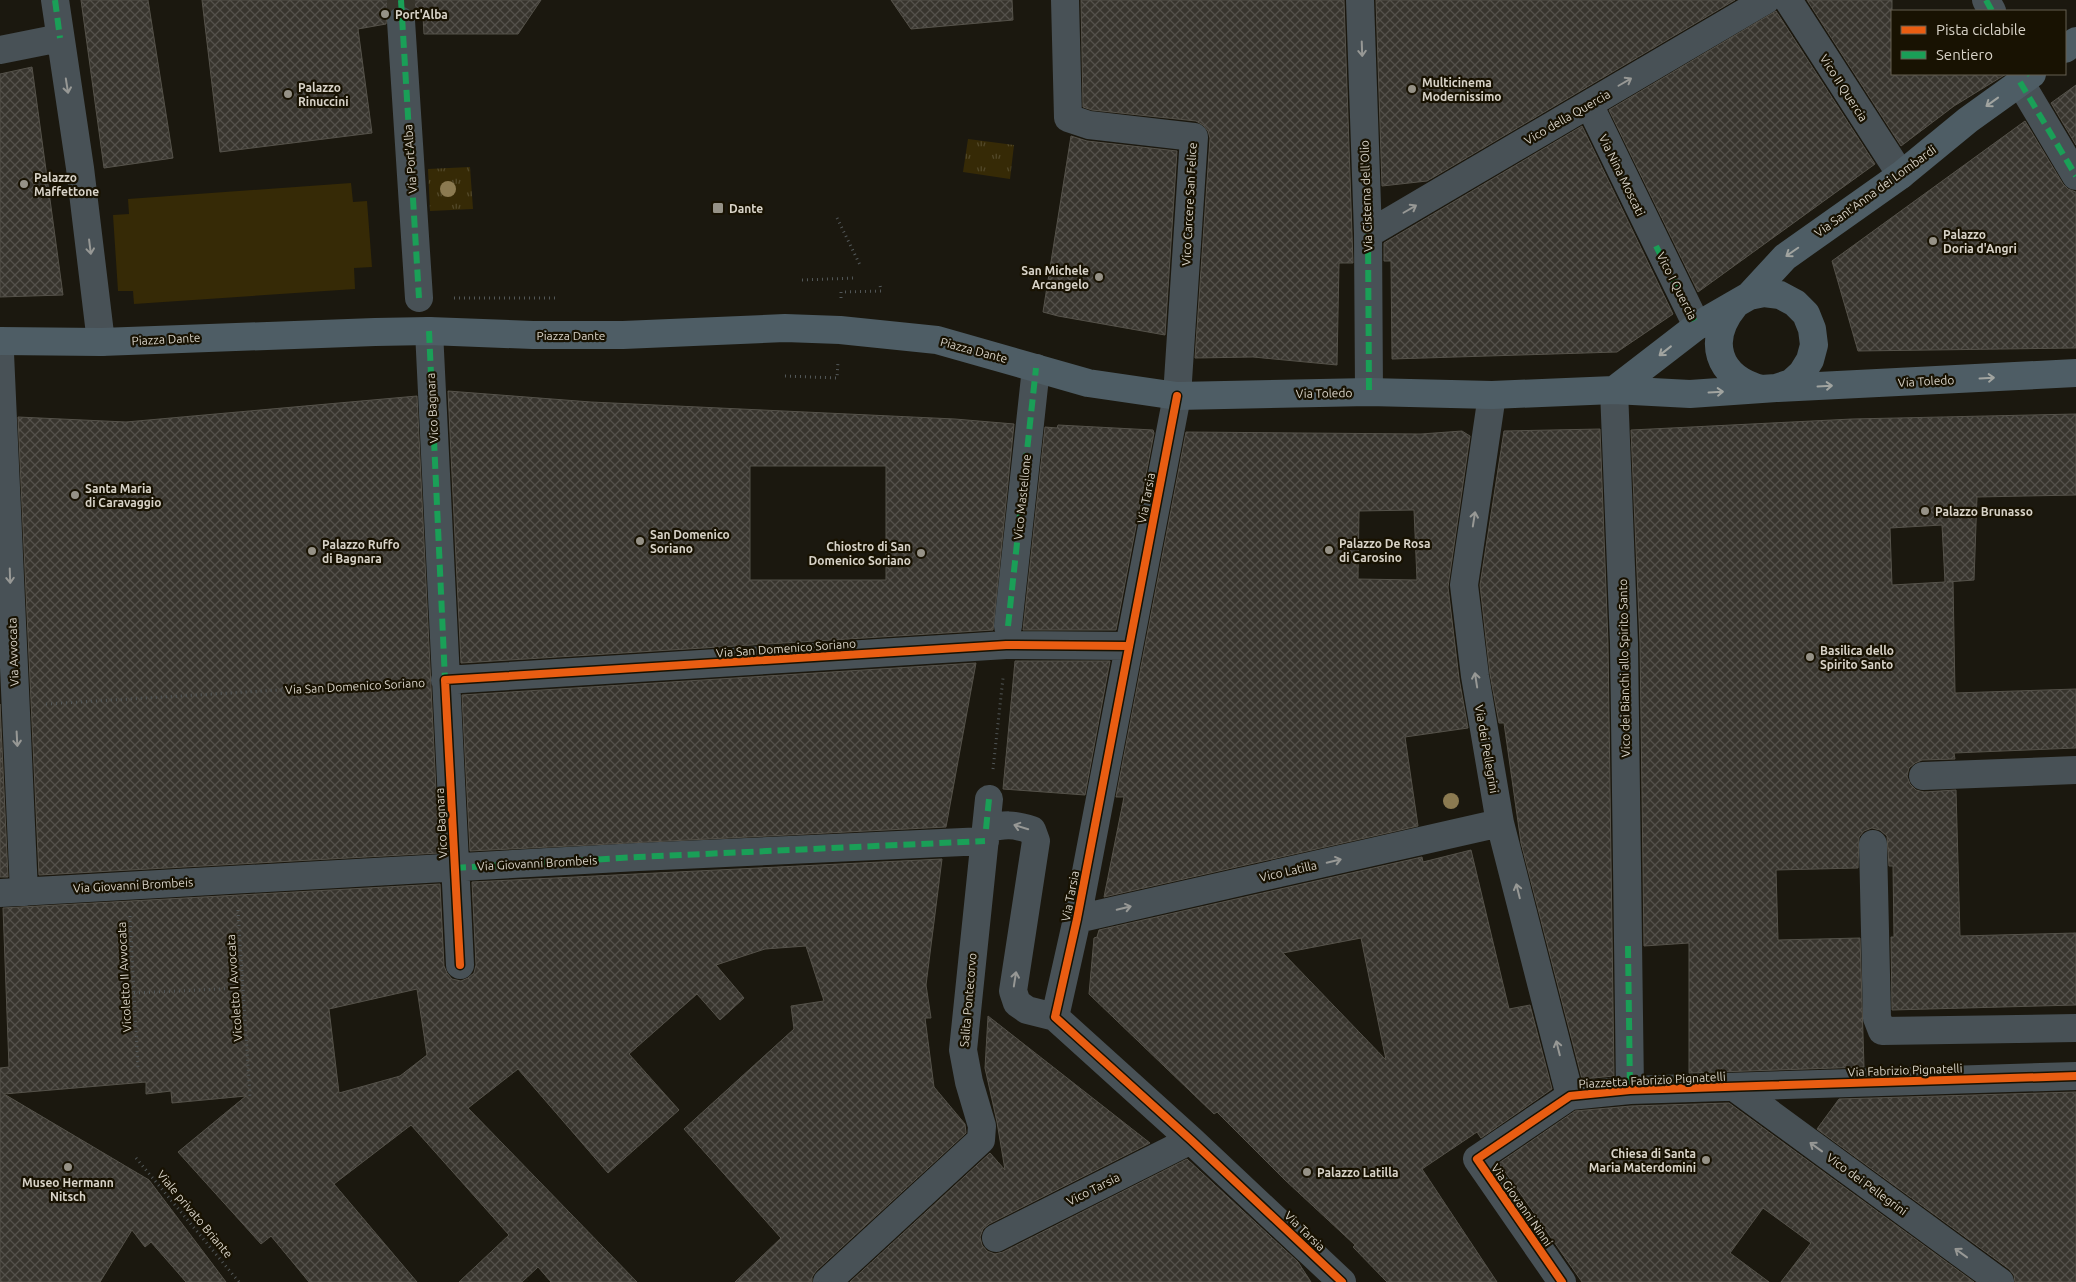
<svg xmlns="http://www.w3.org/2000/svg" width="2076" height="1282" font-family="Ubuntu,sans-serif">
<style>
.grass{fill:url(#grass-tufts)}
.green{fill:#362a06}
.building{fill:url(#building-cross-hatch);stroke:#55524a;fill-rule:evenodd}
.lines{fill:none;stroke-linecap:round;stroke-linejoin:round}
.minor-tunnel{stroke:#37342b;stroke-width:28;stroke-dasharray:28 14;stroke-linecap:butt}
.path{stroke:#525758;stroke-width:3;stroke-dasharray:1 4;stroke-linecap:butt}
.minor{stroke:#485156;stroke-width:28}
.major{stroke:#4e5d65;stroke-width:28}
.quiet{stroke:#1a9f57;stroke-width:6;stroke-dasharray:12 6;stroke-linecap:butt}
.cycleway-casing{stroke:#181202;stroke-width:11}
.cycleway{stroke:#e95d12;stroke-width:8}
.tree{fill:#8b7a51}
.oneway{stroke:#979895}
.oneway2{stroke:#a1a4a0}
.poi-dot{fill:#969287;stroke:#181202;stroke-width:2}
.labels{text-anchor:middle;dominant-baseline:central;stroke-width:4.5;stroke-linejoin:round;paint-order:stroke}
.poi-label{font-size:12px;font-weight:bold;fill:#d8d3c8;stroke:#181202;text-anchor:start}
.street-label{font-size:12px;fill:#d8d3c8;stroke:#181202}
</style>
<defs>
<pattern id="grass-tufts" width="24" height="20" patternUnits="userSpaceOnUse" patternTransform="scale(1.25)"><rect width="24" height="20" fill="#362a06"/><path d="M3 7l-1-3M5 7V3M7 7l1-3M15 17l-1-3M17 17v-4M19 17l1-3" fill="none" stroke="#524829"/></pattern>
<pattern id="building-cross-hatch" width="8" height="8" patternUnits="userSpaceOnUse" patternTransform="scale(1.25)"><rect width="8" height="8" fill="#38352e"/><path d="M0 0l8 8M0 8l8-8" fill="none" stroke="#54514b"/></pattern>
</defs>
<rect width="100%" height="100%" fill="#1b180f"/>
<path class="grass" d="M968,139L1014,145L1010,179L963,172Z
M470,167L473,209L430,211L428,169Z"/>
<path class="green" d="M351,183L353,202L367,201L372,267L354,268L355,289L134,304L133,291H118L113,215L129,214L128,199Z"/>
<path class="building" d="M81,0H148L173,158L104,168Z
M202,0H541L518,34H424L423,17L416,19L414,12L407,7L400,5L393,8L387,15L386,24L358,29L372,133L220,152Z
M891,0H1012L1013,20L911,29Z
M1081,0H1344L1353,263H1339L1337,365L1253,357L1195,358L1210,138L1208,131L1203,125L1196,121L1092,110L1083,107Z
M1376,0H1735L1427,181L1382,186Z
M1807,0H1892V74H2006L1954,106L1901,146Z
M1776,11L1875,164L1698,292L1609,110Z
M32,67L63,295L0,297V74Z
M2076,85V145L2051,103Z
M2025,121L2063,184L2068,189L2076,192V348L1858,351L1832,261Z
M1582,126L1673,314L1617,352L1392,359L1391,261H1384V243Z
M1071,136L1087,141L1177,151L1165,335L1058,316L1043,312Z
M448,391L591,402L955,419L1014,424L993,630L461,663ZM750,466H886V580H750Z
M417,396L439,853L39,875L18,417L126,422Z
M2076,414V495L1977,497L1974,580L1947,582L1953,581L1955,693L2076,689V748L1954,753L1955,759L1922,760L1915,763L1909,768L1907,776L1910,784L1916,790L1924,792L1956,790L1960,936L2076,933V1005L1892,1010L1891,937H1894L1893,866H1889L1887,836L1880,830L1872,828L1864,831L1859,837L1858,868L1776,870L1778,940L1860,938L1864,1067L1689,1073V943L1644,946L1640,643L1631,430L1852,419ZM1942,525L1945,582L1892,585L1890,528Z
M1058,425L1153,430L1154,433L1116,630H1023L1045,427L1057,428Z
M1600,429L1608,643L1614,1076L1582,1079L1521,843L1504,723H1499L1490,674L1480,585L1504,431Z
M1462,431L1470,436L1448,587L1459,678L1468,728L1405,737L1418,826L1104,897L1124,797H1116L1186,432L1421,434ZM1414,510L1417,580L1358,579L1359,511Z
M1015,661H1110L1085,795L1003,789Z
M976,663L946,827L470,851L462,695Z
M0,704L8,877H0Z
M1471,850L1509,1009L1530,1005L1552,1089L1481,1138L1477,1132L1422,1169L1497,1282H1387L1353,1247L1355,1245L1285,1180L1217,1112L1214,1114L1089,994L1094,938L1097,937L1099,930L1422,857L1423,862ZM1361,938L1386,1060L1283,953Z
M942,859L926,985L931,1018H925L934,1087L965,1124L966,1133L816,1271L812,1277V1282H735L781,1238L684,1129L794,1029L791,1006L824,1001L806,946L765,949L716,965L744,998L720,1020L697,994L629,1054L679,1110L608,1173L518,1069L468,1108L637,1282H551L538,1267L522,1282H459L509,1235L411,1125L334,1184L417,1282H309L271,1236L261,1244L178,1152L246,1096L172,1103L171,1091L146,1094V1082L4,1094L149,1180L226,1282H186L151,1242L145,1247L132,1230L100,1282H0V1068L9,1067L3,908L440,884L444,966L447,973L452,979L461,981L468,978L474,973L476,965L472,882ZM417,989L427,1055L400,1076L339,1093L329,1009Z
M988,1016L1150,1143L989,1224L983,1229L980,1237L982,1245L987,1251L995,1254L1003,1252L1187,1159L1298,1262L1311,1282H850L990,1153L1005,1170L997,1122L985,1068Z
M2076,1092V1282H2015L2014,1275L2009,1269L1817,1129L1839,1099Z
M1729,1103L1974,1282H1781L1811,1243L1763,1208L1730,1253L1769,1282H1582L1499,1163L1575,1111L1631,1106Z"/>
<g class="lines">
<path class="minor-tunnel" d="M401,21V0"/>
<path class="path" d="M837,218L861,267
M802,280L855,278
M454,298H558
M841,298V292L881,291L880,285
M785,376L837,378L838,362
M46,704L414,682
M993,769L1003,678
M238,910L250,1096
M130,916L138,1068
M134,993L243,988
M136,1158L239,1282"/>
<path class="minor" d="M55,0L80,168L101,342
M1360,0L1368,234L1369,392
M1788,0L1901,175
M1986,0L1992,11
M401,21L419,298
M0,50L60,38
M2020,82L2076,176
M1589,104L1697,326
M1368,234L1766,0
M429,331L460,965
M0,353L24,892
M1614,390L1624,643L1630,1090
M1492,395L1464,585L1475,676L1500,823L1570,1096
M1008,626L1036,368
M445,680L1006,645L1129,646
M1923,776L2076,770
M986,829C1005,824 1013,824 1032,830L1036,841L1013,991L1017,1003L1027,1010L1055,1017L1191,1140L1342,1282
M1873,844L1877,1018L1882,1031L2076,1028
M0,893L638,857L985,841
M1077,919L1500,823
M1055,1017L1077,919L1177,396L1194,137L1089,125L1068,118L1065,0
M1734,1087L2000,1282
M996,1238L1191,1140
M827,1282L981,1140L982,1126L969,1082L963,1050L989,799
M1562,1282L1477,1159L1570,1096L1630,1090L2076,1076"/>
<path class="major" d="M2065,49L2076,41
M1749,296L1785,257L1901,175L1968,120L2032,74
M1735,305C1706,340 1717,377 1761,389
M0,341L101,342L375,332L429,331L533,335H623L785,328L840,330L937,340L1088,383L1177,396L1369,392L1492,395L1614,390L1690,394L1776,388L1791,383L1802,373L1810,360L1814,345L1812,329L1806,314L1795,303L1780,295L1764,293L1749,296L1697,326L1614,390
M1778,388L2076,373"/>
<path class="quiet" d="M55,0L60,38
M401,0L419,298
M1986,0L1992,11
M2029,74L2030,75
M2020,82L2076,176
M1368,234L1369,392
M1656,246L1697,326
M429,331L445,680
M1008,626L1036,368
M986,829L989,799
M454,868L638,857L985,841
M1628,946L1630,1090"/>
<defs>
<path id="cycleway" d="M1177,396L1077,919L1055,1017L1191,1140L1342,1282
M460,965L445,680L1006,645L1129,646
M1562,1282L1477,1159L1570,1096L1630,1090L2076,1076"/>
</defs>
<use href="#cycleway" class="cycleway-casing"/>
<use href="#cycleway" class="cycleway"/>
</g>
<g class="tree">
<circle cx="448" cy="189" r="8"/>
<circle cx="1451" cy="801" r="8"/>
</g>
<defs><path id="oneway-shaft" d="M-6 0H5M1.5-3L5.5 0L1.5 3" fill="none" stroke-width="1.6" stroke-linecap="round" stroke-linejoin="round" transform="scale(1.25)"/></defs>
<g class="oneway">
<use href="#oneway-shaft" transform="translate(1362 49) rotate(88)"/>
<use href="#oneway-shaft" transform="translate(1625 82) rotate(-30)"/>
<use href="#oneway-shaft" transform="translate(67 86) rotate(81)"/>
<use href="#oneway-shaft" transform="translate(1410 209) rotate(-30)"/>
<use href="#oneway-shaft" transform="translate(90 247) rotate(83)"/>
<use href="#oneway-shaft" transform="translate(1474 519) rotate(-81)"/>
<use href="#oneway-shaft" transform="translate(10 576) rotate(88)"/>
<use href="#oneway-shaft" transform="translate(1476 680) rotate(-99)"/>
<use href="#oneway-shaft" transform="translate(17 739) rotate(87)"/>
<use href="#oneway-shaft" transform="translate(1021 827) rotate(-163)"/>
<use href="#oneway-shaft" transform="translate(1334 861) rotate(-13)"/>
<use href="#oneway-shaft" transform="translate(1518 891) rotate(-104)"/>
<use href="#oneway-shaft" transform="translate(1124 908) rotate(-13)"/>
<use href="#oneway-shaft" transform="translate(1015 979) rotate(-81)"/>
<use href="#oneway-shaft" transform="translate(1558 1048) rotate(-104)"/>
<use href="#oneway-shaft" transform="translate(1816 1147) rotate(-144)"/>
<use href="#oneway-shaft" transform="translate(1961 1253) rotate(-144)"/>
</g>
<g class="oneway2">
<use href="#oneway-shaft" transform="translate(1992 102) rotate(144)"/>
<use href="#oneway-shaft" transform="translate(1792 252) rotate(145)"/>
<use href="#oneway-shaft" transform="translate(1665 351) rotate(142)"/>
<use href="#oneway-shaft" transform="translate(1987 378) rotate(-3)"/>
<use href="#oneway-shaft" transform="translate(1825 386) rotate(-3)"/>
<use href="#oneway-shaft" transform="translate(1716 392) rotate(-3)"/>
</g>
<g class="poi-dot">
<circle cx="385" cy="14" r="5"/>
<circle cx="1412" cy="89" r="5"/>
<circle cx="288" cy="94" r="5"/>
<circle cx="24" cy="184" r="5"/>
<rect x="712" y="202" width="12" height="12" rx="2.5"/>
<circle cx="1933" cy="241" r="5"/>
<circle cx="1099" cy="277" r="5"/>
<circle cx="75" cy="495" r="5"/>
<circle cx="1925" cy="511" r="5"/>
<circle cx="640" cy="541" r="5"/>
<circle cx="1329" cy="550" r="5"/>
<circle cx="312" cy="551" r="5"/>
<circle cx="921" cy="553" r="5"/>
<circle cx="1810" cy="657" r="5"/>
<circle cx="1706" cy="1160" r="5"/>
<circle cx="68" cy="1167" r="5"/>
<circle cx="1307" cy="1172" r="5"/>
</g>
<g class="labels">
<g class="poi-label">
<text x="395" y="14">Port'Alba</text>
<text x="1422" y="82">Multicinema<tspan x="1422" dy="14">Modernissimo</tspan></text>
<text x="298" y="87">Palazzo<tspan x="298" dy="14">Rinuccini</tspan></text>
<text x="34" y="177">Palazzo<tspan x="34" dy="14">Maffettone</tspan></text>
<text x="729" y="208">Dante</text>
<text x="1943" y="234">Palazzo<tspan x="1943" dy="14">Doria d'Angri</tspan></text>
<text x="1089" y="270" text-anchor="end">San Michele<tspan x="1089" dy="14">Arcangelo</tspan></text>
<text x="85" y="488">Santa Maria<tspan x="85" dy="14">di Caravaggio</tspan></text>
<text x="1935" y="511">Palazzo Brunasso</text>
<text x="650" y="534">San Domenico<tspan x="650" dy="14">Soriano</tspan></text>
<text x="1339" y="543">Palazzo De Rosa<tspan x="1339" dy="14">di Carosino</tspan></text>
<text x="322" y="544">Palazzo Ruffo<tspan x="322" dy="14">di Bagnara</tspan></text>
<text x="911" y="546" text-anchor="end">Chiostro di San<tspan x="911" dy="14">Domenico Soriano</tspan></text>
<text x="1820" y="650">Basilica dello<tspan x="1820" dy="14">Spirito Santo</tspan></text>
<text x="1696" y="1153" text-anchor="end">Chiesa di Santa<tspan x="1696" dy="14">Maria Materdomini</tspan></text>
<text x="1317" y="1172">Palazzo Latilla</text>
<text x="68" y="1182" text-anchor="middle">Museo Hermann<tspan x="68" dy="14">Nitsch</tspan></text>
</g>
<g class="street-label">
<text transform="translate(1844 88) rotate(57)">Vico II Quercia</text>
<text transform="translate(1567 117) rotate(-30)">Vico della Quercia</text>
<text transform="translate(410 159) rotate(-94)">Via Port'Alba</text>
<text transform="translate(1622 175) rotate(64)">Via Nina Moscati</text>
<text transform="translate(1875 191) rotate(-36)">Via Sant'Anna dei Lombardi</text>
<text transform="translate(1366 196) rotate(-92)">Via Cisterna dell'Olio</text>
<text transform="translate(1189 204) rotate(-87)">Vico Carcere San Felice</text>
<text transform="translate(1677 286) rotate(63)">Vico I Quercia</text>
<text x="571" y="335">Piazza Dante</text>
<text transform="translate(166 339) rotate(-3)">Piazza Dante</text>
<text transform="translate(974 350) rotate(15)">Piazza Dante</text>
<text transform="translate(1926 381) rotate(-3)">Via Toledo</text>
<text transform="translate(1324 393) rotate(-1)">Via Toledo</text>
<text transform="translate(432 408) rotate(-93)">Vico Bagnara</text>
<text transform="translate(1022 497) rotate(-84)">Vico Mastellone</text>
<text transform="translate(1146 498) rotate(-79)">Via Tarsia</text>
<text transform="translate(786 648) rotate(-4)">Via San Domenico Soriano</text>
<text transform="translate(13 652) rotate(-92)">Via Avvocata</text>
<text transform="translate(1624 668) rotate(-91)">Vico dei Bianchi allo Spirito Santo</text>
<text transform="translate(355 686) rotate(-3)">Via San Domenico Soriano</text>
<text transform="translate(1487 749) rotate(80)">Via dei Pellegrini</text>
<text transform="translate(441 823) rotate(-93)">Vico Bagnara</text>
<text transform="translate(537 863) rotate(-3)">Via Giovanni Brombeis</text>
<text transform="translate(1288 871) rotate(-13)">Vico Latilla</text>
<text transform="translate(133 885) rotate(-3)">Via Giovanni Brombeis</text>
<text transform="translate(1070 896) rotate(-79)">Via Tarsia</text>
<text transform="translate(124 977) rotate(-93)">Vicoletto II Avvocata</text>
<text transform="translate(234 988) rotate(-94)">Vicoletto I Avvocata</text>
<text transform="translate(968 1000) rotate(-85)">Salita Pontecorvo</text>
<text transform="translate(1905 1070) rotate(-2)">Via Fabrizio Pignatelli</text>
<text transform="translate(1652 1080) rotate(-3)">Piazzetta Fabrizio Pignatelli</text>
<text transform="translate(1867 1184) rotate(36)">Vico dei Pellegrini</text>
<text transform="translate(1093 1189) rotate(-27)">Vico Tarsia</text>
<text transform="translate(1522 1205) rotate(55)">Via Giovanni Ninni</text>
<text transform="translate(195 1214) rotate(50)">Viale privato Briante</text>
<text transform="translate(1305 1231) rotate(44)">Via Tarsia</text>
</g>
</g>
<rect x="1891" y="10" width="175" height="65" fill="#181202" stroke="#655f51"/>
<rect x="1901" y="26" width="25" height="8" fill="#e95d12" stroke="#655f51"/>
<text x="1936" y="35" font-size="15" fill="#d8d3c8">Pista ciclabile</text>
<rect x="1901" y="51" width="25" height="8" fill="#1a9f57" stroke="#655f51"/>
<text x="1936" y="60" font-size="15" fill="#d8d3c8">Sentiero</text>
</svg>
